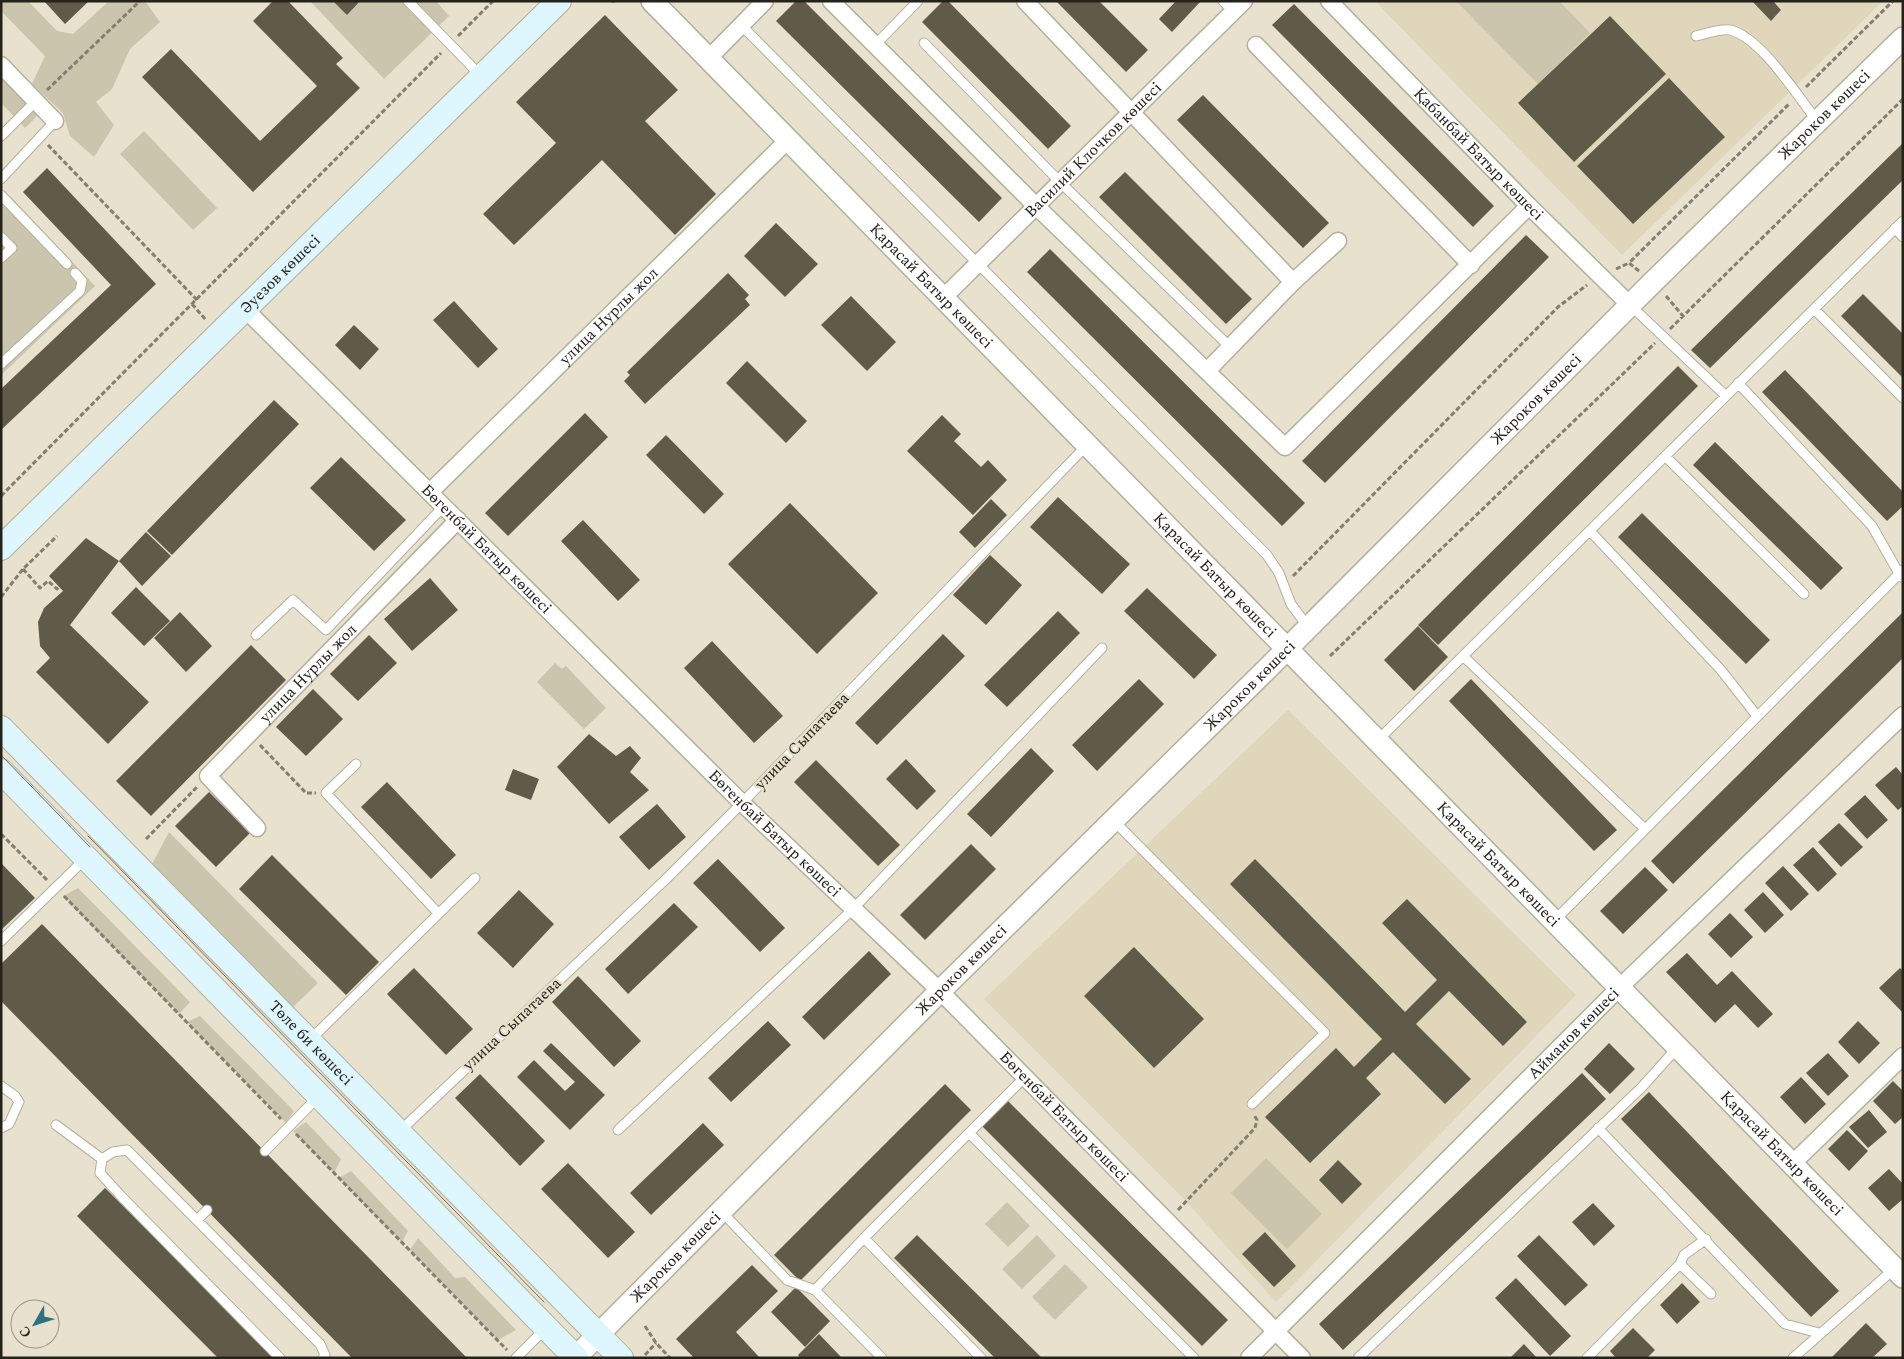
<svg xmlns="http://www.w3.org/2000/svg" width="1904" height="1359" font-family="Spectral,serif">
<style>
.built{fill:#dfd6bb}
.green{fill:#ccc5ad}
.building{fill:#605a49}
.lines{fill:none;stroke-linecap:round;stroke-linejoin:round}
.service-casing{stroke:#b5af9c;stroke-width:11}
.minor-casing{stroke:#b5af9c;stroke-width:19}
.tertiary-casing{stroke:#b5af9c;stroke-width:24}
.secondary-casing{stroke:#b5af9c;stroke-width:26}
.path{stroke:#827e70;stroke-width:3;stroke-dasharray:5 2.5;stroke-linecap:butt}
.service{stroke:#fff;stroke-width:9}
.minor{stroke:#fff;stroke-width:16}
.tertiary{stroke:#fff;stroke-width:21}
.secondary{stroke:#def6fe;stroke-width:24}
.tram{stroke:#726e62;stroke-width:1}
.labels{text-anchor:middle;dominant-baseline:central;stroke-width:5;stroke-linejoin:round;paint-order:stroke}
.street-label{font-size:16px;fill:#25221b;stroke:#e7e1cd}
</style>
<rect width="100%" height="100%" fill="#e7e1cd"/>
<path class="built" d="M1375,1H1883L1622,255Z
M1288,710L1576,995L1276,1302L1186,1201L984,999Z"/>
<path class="green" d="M1,1H28L57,31L73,34L109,1H145L160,22L130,49L112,89L96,102L114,125L94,157L70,136L63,113L32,84L45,56L1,11Z
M310,1H436L449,16L384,79Z
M1559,1L1590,33L1538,84L1457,2Z
M1,78L38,115L25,128L1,103Z
M144,131L217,208L193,230L120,154Z
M10,196L95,286L1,375V205Z
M555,663L562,669L566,666L606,708L584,729L537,682Z
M169,832L318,983L293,1007L151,866Z
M78,888L190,1002L179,1014L63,896Z
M200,1016L294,1111L286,1123L187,1022Z
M306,1122L341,1159L334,1173L293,1131Z
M1266,1158L1322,1214L1287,1249L1231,1193Z
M351,1171L408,1231L402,1242L339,1178Z
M1007,1202L1030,1226L1008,1247L985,1224Z
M1037,1235L1056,1256L1022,1289L1002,1269Z
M418,1238L455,1278L465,1277L516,1330L498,1340L410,1250Z
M1065,1264L1088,1287L1055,1320L1032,1297Z"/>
<path class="building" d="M44,1H89L65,24Z
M273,1H288L343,58L336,64L360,88L253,192L142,77L171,49L260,141L317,86L253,21Z
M333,1H360L347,15Z
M796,1H804L1002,198L979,222L776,21Z
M943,1H948L1071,126L1048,149L922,22Z
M1056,1H1099L1148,50L1126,72Z
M1176,1H1201L1172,32L1159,19Z
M1752,1H1773L1781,10L1771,21Z
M1294,4L1494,206L1473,227L1272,25Z
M605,15L678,90L645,121L716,194L675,235L602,160L514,245L483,214L556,143L516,102Z
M1610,16L1666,74L1574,162L1518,103Z
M1669,78L1725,137L1633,224L1577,166Z
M1203,95L1329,223L1303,248L1177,120Z
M1903,143V180L1710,368L1691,350Z
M47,168L156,284L1,430V389L111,285L23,192Z
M1125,172L1252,299L1226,324L1099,197Z
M776,223L818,264L785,297L744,256Z
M1526,235L1549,257L1325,483L1302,461Z
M1050,249L1305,503L1282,526L1027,272Z
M728,273L749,295L745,299L750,305L645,404L624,381L630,375L627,372Z
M1863,294L1903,334V378L1841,316Z
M851,296L896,342L867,371L821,325Z
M454,301L498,349L478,368L433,320Z
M354,325L379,349L360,370L335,345Z
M747,361L807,421L786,443L726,383Z
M1678,366L1698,386L1438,645L1418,625Z
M1785,370L1903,492V506L1887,521L1762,392Z
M274,400L299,424L172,555L147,531Z
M585,413L608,437L508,536L485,513Z
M942,415L961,434L954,441L981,467L988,460L1007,480L973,515L907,451Z
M666,435L724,494L704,514L646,455Z
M1715,442L1843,568L1821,590L1693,465Z
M341,457L406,520L374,551L310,488Z
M1058,497L1130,564L1102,594L1030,527Z
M991,499L1007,515L975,548L959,532Z
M790,503L878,593L817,654L728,564Z
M1642,513L1770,640L1746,664L1618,537Z
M583,520L640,580L618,601L561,541Z
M146,532L171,556L142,586L119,561Z
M86,538L119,561L70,625L149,702L108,744L36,672L50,658L40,646L38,622L44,608L63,591L49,576Z
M990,555L1022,585L986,625L953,595Z
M430,578L458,610L412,651L384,619Z
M136,587L170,621L144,646L111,613Z
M1147,588L1217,655L1194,679L1124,611Z
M1058,611L1080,633L1007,707L984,685Z
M180,612L212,646L186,672L154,638Z
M1903,612V658L1673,884L1651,861Z
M1418,626L1448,657L1414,691L1384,660Z
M943,634L965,656L877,745L855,723Z
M369,635L397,663L358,701L330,674Z
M712,641L783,716L754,743L684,668Z
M251,645L286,680L151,816L116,781Z
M1139,679L1164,704L1097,771L1072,745Z
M1471,679L1617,830L1594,851L1449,701Z
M313,689L343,719L306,756L276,727Z
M589,734L616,756L630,746L641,758L630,772L649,790L609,824L557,767Z
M1031,748L1054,771L991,837L967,814Z
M906,759L936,791L917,810L886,779Z
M816,760L900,845L878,866L794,782Z
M1896,767L1903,775V806L1898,810L1875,785Z
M513,769L539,779L531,800L505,790Z
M387,782L456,855L431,879L361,807Z
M209,792L250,833L216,867L175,826Z
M1865,795L1888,820L1867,839L1844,814Z
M657,804L686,837L649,870L619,837Z
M1839,823L1863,847L1841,867L1818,842Z
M971,844L996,869L925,940L900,915Z
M1813,847L1837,874L1818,892L1793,865Z
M272,855L379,962L346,995L239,889Z
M718,859L785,928L760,952L693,883Z
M1255,859L1405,1012L1437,980L1382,923L1407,899L1527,1022L1503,1046L1449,991L1416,1024L1471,1079L1445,1104L1393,1052L1366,1078L1381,1094L1310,1163L1265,1117L1336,1048L1354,1067L1382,1039L1230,884Z
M1,863L35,898L1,930Z
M1783,866L1809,894L1791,911L1765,883Z
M1645,867L1668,890L1623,934L1600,911Z
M519,890L554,924L513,968L477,933Z
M1763,892L1784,915L1765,933L1744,910Z
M674,903L698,927L628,994L605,969Z
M1730,913L1753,937L1731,958L1708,934Z
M42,924L467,1358H352L1,1001V964Z
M1134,947L1204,1019L1154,1068L1084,996Z
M869,951L891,974L824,1040L802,1017Z
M1687,953L1717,985L1732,971L1773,1014L1758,1028L1735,1004L1715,1023L1666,972Z
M414,968L473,1029L446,1055L387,994Z
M1900,968L1903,971V1013L1879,988Z
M578,976L641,1041L614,1067L552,1002Z
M768,1021L791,1045L731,1102L708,1078Z
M1858,1021L1880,1043L1859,1064L1838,1042Z
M551,1043L605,1095L570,1130L517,1077L534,1060L565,1091L575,1082L543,1051Z
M1609,1043L1635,1069L1610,1094L1584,1069Z
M1828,1053L1849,1076L1828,1096L1806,1073Z
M1582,1073L1606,1099L1343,1350L1319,1324Z
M480,1074L545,1141L520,1166L455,1098Z
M1801,1077L1826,1104L1805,1124L1780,1097Z
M1893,1081L1903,1091V1117L1895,1124L1873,1101Z
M945,1084L971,1110L800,1281L774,1255Z
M1649,1092L1839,1291L1811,1317L1621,1119Z
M1007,1100L1228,1320L1202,1346L982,1126Z
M1869,1110L1887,1132L1868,1148L1849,1127Z
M703,1123L724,1145L651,1215L630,1193Z
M1847,1130L1868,1151L1849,1171L1828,1149Z
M1338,1160L1362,1184L1342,1204L1319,1180Z
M568,1163L635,1232L608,1258L541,1189Z
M1889,1169L1903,1184V1199L1889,1211L1868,1188Z
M105,1188L276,1358H218L77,1216Z
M1593,1203L1615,1226L1594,1246L1572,1222Z
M1265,1232L1296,1266L1274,1287L1242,1254Z
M917,1235L1042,1358H995L894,1258Z
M1539,1235L1588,1285L1565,1306L1517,1256Z
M752,1265L778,1291L736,1332L760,1358H694L676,1339Z
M1516,1278L1571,1336L1550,1356L1495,1298Z
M1682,1283L1700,1302L1677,1324L1660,1305Z
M796,1287L830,1321L805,1347L771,1312Z
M1866,1323L1887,1344L1872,1358H1831Z
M1633,1328L1655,1350L1647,1358H1616L1610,1351Z
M819,1334L842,1358H800L798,1355Z
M1524,1344L1537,1358H1510Z"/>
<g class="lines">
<defs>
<path id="service" d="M408,1L482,77
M1223,1L1233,11
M741,25L1267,555L1279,573L1291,604L1308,627
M1696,36C1705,34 1721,28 1730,30C1761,37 1798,97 1818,122
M924,43L1061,183L1230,347
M875,45L918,1
M1,136L36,101
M1,179L55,121
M1,195L67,264
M1895,228L1903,237
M1,237L12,248L1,258
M1630,305L1726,396
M1814,309L1903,398
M1,364L80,291L82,281L75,273
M1738,383L1872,526L1901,577
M1665,456L1804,594
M1590,531L1721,670L1757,716
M256,635L293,600L326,630L444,506
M1463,656L1645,829
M1377,741L1903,221
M356,764L326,793L438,913
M1113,820L1325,1033L1252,1104
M1554,921L1903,570
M1,941L86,858
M310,1040L475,878
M1,1086L15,1096L19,1102L9,1124L1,1128
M56,1125L102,1159
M1598,1128L1785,1324L1819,1333
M618,1130L853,909L1102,648
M400,1131L665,880L742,803L1087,445
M969,1133L1194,1358
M265,1151L319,1096
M721,1211L787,1280L815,1290L882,1358
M197,1220L207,1210
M1706,1239L1684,1255L1680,1264L1711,1294
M815,1290L864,1238
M280,1358L121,1196L100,1173L102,1159L113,1152L127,1150L320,1344L325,1355L323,1358
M516,1358L546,1328
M981,1358L864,1238L1025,1077
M1358,1358L1642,1087L1677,1048
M1587,1358L1680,1264
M1793,1358L1894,1269"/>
<g id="minor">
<path d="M831,1L1037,207L1285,447L1529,206"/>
<path d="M1025,1L1293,282L1338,241"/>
<path id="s1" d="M1329,1L1529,206L1630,305"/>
<path d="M1256,45L1471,265"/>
<path d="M708,59L765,1"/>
<path d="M1,65L55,121"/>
<path id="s2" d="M943,298L1244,1"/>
<path id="s3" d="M246,310L742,803L940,991L1302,1358"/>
<path d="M1207,371L1293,282"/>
<path id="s4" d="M430,492L788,140"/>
<path id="s5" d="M257,828L208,776L458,520"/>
<path d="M1792,1164L1903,1056"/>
<path id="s6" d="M1249,1358L1619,988L1903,715"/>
</g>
<g id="tertiary">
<path id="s7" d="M652,1L1903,1277"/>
<path id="s8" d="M576,1357L940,991L1269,667L1652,283L1903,38"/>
</g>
<g id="secondary">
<path id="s9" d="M1,548L559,1"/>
<path id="s10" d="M1,728L621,1358"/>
<path d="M1,771L576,1358"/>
</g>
</defs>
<use href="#service" class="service-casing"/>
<use href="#minor" class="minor-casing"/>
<use href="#tertiary" class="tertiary-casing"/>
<use href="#secondary" class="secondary-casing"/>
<path class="path" d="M611,1H615
M458,36L493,1
M1806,87L1893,1
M47,90L140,1
M48,145L197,300
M1616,269L1629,263
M1639,271L1629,263L1789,104
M1666,296L1683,316
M192,304L206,320
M1670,329L1903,99
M1,496L441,53
M23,569L40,588L48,581L57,589L59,587
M1293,576L1558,307L1587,285
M1,597L23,569L57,536
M1330,656L1655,343
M260,745L306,793H316
M1,834L47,880
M146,839L197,787
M64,896L281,1119
M296,1134L507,1350
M1178,1210L1255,1128L1257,1120L1254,1115
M645,1326L656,1343L670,1358
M645,1355L656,1343"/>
<use href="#service" class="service"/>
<use href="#minor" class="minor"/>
<use href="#tertiary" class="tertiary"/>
<use href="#secondary" class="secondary"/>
<path class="tram" d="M1,755L90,847
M88,836L544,1302"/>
</g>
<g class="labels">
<g class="street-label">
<text stroke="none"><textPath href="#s8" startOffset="1761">Жароков көшесі</textPath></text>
<text stroke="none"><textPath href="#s2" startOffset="211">Василий Клочков көшесі</textPath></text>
<text stroke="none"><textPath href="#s1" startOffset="214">Қабанбай Батыр көшесі</textPath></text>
<text stroke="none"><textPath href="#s9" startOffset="391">Әуезов көшесі</textPath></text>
<text stroke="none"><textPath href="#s7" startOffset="399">Қарасай Батыр көшесі</textPath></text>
<text stroke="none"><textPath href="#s4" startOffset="251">улица Нурлы жол</textPath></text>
<text stroke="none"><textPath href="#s8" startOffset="1356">Жароков көшесі</textPath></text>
<text stroke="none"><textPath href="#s3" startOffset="339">Бөгенбай Батыр көшесі</textPath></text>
<text stroke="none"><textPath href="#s7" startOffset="804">Қарасай Батыр көшесі</textPath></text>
<text stroke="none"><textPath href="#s5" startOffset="215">улица Нурлы жол</textPath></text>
<text stroke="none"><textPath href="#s8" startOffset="951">Жароков көшесі</textPath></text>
<text transform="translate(802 741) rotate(-46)">улица Сыпатаева</text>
<text stroke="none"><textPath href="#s3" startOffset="744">Бөгенбай Батыр көшесі</textPath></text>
<text stroke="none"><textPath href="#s7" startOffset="1209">Қарасай Батыр көшесі</textPath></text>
<text stroke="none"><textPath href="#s8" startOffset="546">Жароков көшесі</textPath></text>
<text transform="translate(512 1024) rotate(-43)">улица Сыпатаева</text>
<text stroke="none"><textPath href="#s6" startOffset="459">Айманов көшесі</textPath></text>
<text stroke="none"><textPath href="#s10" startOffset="442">Төле би көшесі</textPath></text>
<text stroke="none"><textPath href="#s3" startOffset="1149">Бөгенбай Батыр көшесі</textPath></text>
<text stroke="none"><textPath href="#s7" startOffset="1614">Қарасай Батыр көшесі</textPath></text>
<text stroke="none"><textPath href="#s8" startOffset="141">Жароков көшесі</textPath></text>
</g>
</g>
<rect width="1904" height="1359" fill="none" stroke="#25221b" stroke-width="5"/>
<g transform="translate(35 1324) rotate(231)"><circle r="24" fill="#e7e1cd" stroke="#999586"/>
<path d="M0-4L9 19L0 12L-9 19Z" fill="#306f84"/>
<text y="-8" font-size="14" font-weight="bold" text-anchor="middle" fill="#25221b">С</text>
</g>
</svg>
